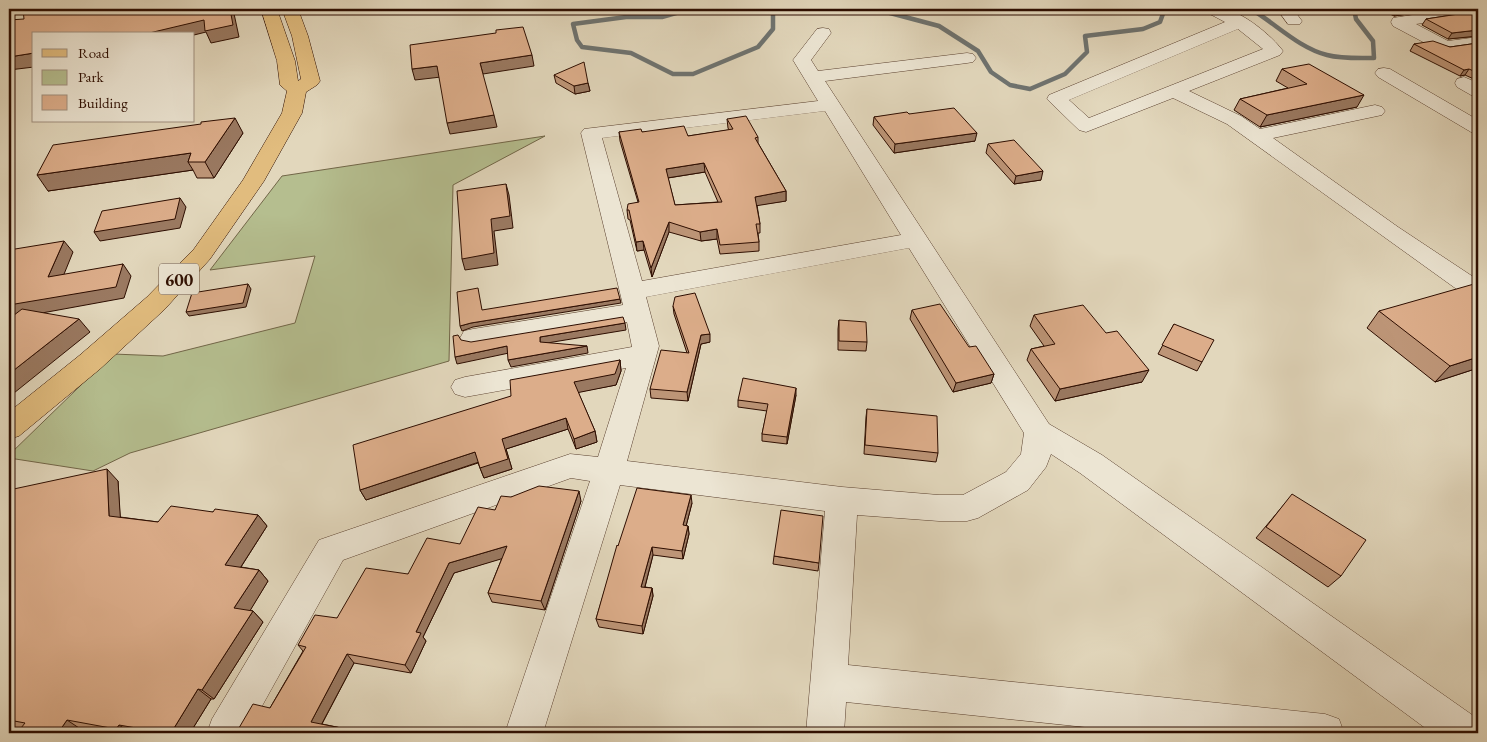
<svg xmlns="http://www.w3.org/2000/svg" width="1487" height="742" font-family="'EB Garamond',serif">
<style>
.green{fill:#b5be8f;stroke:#716648}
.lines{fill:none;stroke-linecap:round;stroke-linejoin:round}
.stream{stroke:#6e7370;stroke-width:4.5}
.minor-casing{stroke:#5a402f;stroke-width:1}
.major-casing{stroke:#2d0d00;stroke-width:1}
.minor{fill:#ece5d3;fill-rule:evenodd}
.major{fill:#e1bc7e;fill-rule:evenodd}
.wall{fill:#bd9577;stroke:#2d0d00;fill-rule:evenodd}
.shaded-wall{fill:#9a7961;stroke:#2d0d00}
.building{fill:#dcad8a;stroke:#2d0d00;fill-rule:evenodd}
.labels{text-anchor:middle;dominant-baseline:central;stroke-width:4.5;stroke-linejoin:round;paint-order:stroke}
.shield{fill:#ece5d3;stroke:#664e3f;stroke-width:1}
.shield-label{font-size:18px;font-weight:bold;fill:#2d0d00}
</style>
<rect width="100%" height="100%" fill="#e2d7bc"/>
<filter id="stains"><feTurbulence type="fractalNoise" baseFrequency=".004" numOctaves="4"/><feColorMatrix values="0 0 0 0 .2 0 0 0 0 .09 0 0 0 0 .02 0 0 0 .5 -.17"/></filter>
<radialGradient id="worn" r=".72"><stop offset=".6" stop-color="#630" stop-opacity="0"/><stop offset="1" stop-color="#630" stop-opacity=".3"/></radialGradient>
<path class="green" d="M545,136L453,185L449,361L130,453L93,471L9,458V455L113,354L163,356L295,323L315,256L210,270L282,176Z"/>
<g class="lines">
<path class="stream" d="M690,9L662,17H626L573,24L577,40L582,47L631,53L673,74H693L758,47L773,29V9
M875,9L939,26L978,51L991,72L1010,85L1030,89L1065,74L1087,52L1085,36L1143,29L1160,22L1164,11L1160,9
M1251,9C1276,24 1299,48 1327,55C1342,59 1359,58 1374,58L1373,41L1356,19L1354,9"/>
<defs>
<path id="minor" d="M1204,9C1210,9 1218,8 1224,9C1243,12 1272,36 1283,51L1280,55L1189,91L1241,116L1260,129L1375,105L1382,107L1385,111L1382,115L1273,138L1398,227L1478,280V300L1469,298L1227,124L1173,98L1086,132L1079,130L1047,99L1049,95L1225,22L1206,12ZM1238,29L1263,49L1089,118L1069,100Z
M1277,9H1293L1302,21L1300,24H1288Z
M1454,9H1478V15L1416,24L1448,41L1478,37V47L1446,52L1440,51L1393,26L1391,22L1393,18L1399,17Z
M823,28L829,29L831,33L811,60L818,71L967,53L973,54L976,58L973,62L967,63L825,81L1049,424L1102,455L1478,719V733H1432L1080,473L1051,454L1046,467L1028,490L978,518L967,521H939L857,515L848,665L1325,714L1339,719L1344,733H1142L846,702L844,733H806L825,511L620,485L543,733H505L590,481L571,478L343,560L247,733H207L212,719L319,540L570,454L598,457L626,368L465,397L455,394L451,387L455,380L465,377L632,347L627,322L473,347L464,345L460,338L464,331L473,329L623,305L581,133L584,129L818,101L793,60L817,29ZM825,111L901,235L642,281L602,138ZM909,248L1024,433L1021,454L1006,472L963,495H939L842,487L627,461L659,346L646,297Z
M1384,68L1390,69L1478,120V134L1471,132L1378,77L1375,73L1378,69Z
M1464,77L1478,83V97L1471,95L1457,87L1455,83L1457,79Z"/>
<path id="major" d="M261,9H277L295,61L298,81L301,79L292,36L282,9H298L308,36L320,81L317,85L306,92L302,113L264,181L210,259L165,309L100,369L19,436L9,439V412L80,355L147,297L194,249L243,180L282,113L287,91L280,85L277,61Z"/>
</defs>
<use href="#minor" class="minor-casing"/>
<use href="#major" class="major-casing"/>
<use href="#minor" class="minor"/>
<use href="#major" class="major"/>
</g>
<path class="wall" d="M1380,9H1443L1394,16Z
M1478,11V36L1448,39L1422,25L1426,19Z
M1478,43V81L1465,75L1460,76L1410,51L1414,44L1450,47Z
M1282,69L1357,107L1260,127L1234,110L1240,99L1288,88L1276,81Z
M554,75L588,83L590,91L575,94L556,83Z
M909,114L975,141L894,153L873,125L874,117Z
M727,119L758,137V143L786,191V201L757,205L760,224V233H758L759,242V251L720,254L717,239L701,241L669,232L652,277L644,250L637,251L630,220L628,219L627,210L638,202L620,141L619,132H642L688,136L729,130L728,128ZM705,172L718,202L675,205L668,178Z
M243,133L214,178H197L193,170L48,191Z
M988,144L1041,180L1014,184L986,153Z
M673,306L710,342L701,344L688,401L651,398L650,389L687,353L674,314Z
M912,310L994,374L991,383L953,392L910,319Z
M1379,311L1478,368L1435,382L1367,328Z
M1034,315L1142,382L1055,401L1027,360L1031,349L1044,346L1030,326Z
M839,320L867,342L866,351L838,350V329Z
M1174,324L1202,362L1197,371L1158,354Z
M620,360L621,371L616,385L578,392L595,431L597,442L576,449L568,429L506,449L512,469L484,478L478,463L366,500L360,490L511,396Z
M796,395L787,444L762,441V434L767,411L738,407V400Z
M867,409L938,453L936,462L864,454L866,417Z
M118,481L120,517L158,522L213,512L258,515L267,526L241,567L259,570L268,581L250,610L253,611L263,622L214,699H211L190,733H101L82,730L21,729L9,727V490Z
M1292,495L1341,576L1328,587L1256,538Z
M511,497L581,501L545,610L492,602L488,593L502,558L454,573L423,637L426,641L411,673L354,663L322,724L361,732L363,733H236L270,708L303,651L298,645L337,618L408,574L460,544L495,510Z
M692,503L686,526H688L689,534L683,559L653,555L645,587L652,588L653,596L643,634L599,627L596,619L618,546Z
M774,556L819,563L818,571L773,564Z"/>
<path class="shaded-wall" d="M64,9H68L73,25L65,14Z
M230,9H235H233L239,37L211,43L206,32L194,35V34H145Z
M1405,9H1443L1394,16L1397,10Z
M1478,30V36L1448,39L1452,33Z
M34,53V67L9,70V57Z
M532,55L534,66L483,74L480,63Z
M437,66L441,77L415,80L412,69Z
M1469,69L1465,75L1460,76L1464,70Z
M588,83L590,91L575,94L574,86Z
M1364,95L1357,107L1260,127L1267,115Z
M494,115L497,127L450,134L447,123Z
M235,118L243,133L214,178L205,162Z
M977,133L975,141L894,153L895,144Z
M191,153L188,162L193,170L48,191L37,175Z
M704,163L705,172L667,178L666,169Z
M1043,171L1041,180L1014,184L1016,176Z
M506,184L509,195L513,228L494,231L498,265L465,270L462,259L491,219Z
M786,191V201L755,206V197Z
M180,198L186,207L180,228L100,241L94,232Z
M669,222V232L652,277L651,268Z
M717,229V239L701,241L700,232Z
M64,241L73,252L58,289L48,277Z
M643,241L644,250L637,251L636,242Z
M123,264L131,276L124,298L9,319V305Z
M248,284L251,289L246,307L189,316L186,312Z
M620,299L621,303L473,327L462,331L460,326L471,323Z
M79,319L90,332L9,397V374Z
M625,323L626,330L541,344L540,342V337Z
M710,334V342L701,344L688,401L687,392L701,335Z
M507,346L509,353L457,364L455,357Z
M587,346L588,353L511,367L508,360Z
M1478,357V368L1435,382L1450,366Z
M620,360L621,371L616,385L576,393L574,382Z
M1149,370L1142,382L1055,401L1060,389Z
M994,374L991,383L953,392L956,383Z
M796,388V395L787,444V437Z
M566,418L568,429L506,449L512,469L484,478L480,468L502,439Z
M595,431L597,442L576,449L574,439Z
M475,452L479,462L366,500L360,490Z
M107,469L118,481L121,527L109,516Z
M579,491L581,501L545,610L541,601Z
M691,495L692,503L684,534L683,525Z
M258,515L267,526L235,576L225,565Z
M688,526L689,534L683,559L682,551Z
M507,546L511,556L454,573L423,637L426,641L411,673L405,665L416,632L449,563Z
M652,547L653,555L643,594L641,587Z
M259,570L268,581L245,619L234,608Z
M652,588L653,596L643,634L642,626Z
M253,611L263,622L214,699L202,690Z
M347,654L354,663L319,729L311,722Z
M198,689L211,699L190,733H171Z
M67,720L82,730L80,733H58Z
M119,725L131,733H122L116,729Z"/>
<path class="building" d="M23,9H64L65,14L104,9H230L233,25L205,31L204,20L145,34H34V53L9,57V20L24,19Z
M1478,11V30L1452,33L1426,19Z
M523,27L532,55L480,63L494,115L447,123L437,66L412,69L410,45L496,33V30Z
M1433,41L1450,47L1478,43V73L1469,69L1464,70L1414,44Z
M584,62L588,83L574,86L554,75Z
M1309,64L1364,95L1267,115L1240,99L1307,84L1282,69Z
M954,108L977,133L895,144L874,117L907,112L909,114Z
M746,116L758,137L755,138L786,191L755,197L760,224H756L759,242L720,245L717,229L700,232L669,222L651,268L643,241L636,242L629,210H627L628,204L639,202L619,132L641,129L642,132L684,126L688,136L733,129L727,119ZM704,163L722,202L675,205L666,169Z
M235,118L205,162H188L191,153L37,175L53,145L201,124V122Z
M1014,140L1043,171L1016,176L988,144Z
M506,184L510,216L491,219L494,253L462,259L457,191Z
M180,198L175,219L94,232L102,211Z
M64,241L48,277L123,264L116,287L9,305V250Z
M248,284L243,303L186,312L192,293Z
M1474,284L1478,286V357L1450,366L1379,311Z
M478,288L482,310L617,288L620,299L471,323L460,326L457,292Z
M695,293L710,334L701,335L687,392L650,389L661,350L689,353L673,306L675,297Z
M940,304L969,347L976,346L994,374L956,383L912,310Z
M1083,305L1106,333L1117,331L1149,370L1060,389L1031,349L1055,344L1034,315Z
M22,309L79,319L9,374V319Z
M623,317L625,323L540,337V342L587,346L508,360L507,346L455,357L453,336L458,335L461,340L471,342Z
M839,320L866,322L867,342L839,341Z
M1174,324L1214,340L1202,362L1162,345Z
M620,360L615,374L574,382L595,431L574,439L566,418L502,439L508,459L480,468L475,452L360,490L353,445L511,396L510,380Z
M743,378L796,388L787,437L762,434L768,404L738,400Z
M867,409L937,416L938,453L865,445Z
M107,469L109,516L158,522L171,506L213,512L215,509L258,515L225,565L259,570L234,608L253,611L202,690L198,689L171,733H165L119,725L116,729L67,720L58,733H17L25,723L9,720V490Z
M539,486L579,491L541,601L488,593L507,546L449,563L416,632L421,633L405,665L347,654L311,722L361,732V733H236L253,704L270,708L306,647L298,645L315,615L337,618L366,568L408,574L427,538L460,544L478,507L495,510L501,496L511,497Z
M637,488L691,495L683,525L688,526L682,551L652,547L641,587L652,588L642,626L596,619L617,545L618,546Z
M1292,494L1366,540L1341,576L1266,527Z
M781,510L823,516L819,563L774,556Z"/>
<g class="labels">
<rect class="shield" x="159" y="263.5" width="40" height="31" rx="4"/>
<g class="shield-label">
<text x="179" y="279">600</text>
</g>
</g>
<rect width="1487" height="742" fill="none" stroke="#e2d7bc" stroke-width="30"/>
<rect x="10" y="10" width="1467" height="722" fill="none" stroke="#2d0d00" stroke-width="2.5"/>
<rect x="15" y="15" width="1457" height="712" fill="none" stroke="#2d0d00"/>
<rect x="32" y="32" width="162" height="90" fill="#ece5d3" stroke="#a08f7f"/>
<rect x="42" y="49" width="25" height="8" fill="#e1bc7e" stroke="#a08f7f"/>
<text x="78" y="58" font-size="15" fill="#2d0d00">Road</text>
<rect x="42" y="70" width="25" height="15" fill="#b5be8f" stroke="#a08f7f"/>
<text x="78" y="82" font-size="15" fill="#2d0d00">Park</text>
<rect x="42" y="95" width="25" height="15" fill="#dcad8a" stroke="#a08f7f"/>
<text x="78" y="108" font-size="15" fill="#2d0d00">Building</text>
<rect width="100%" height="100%" filter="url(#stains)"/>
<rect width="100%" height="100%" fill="url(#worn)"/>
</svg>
